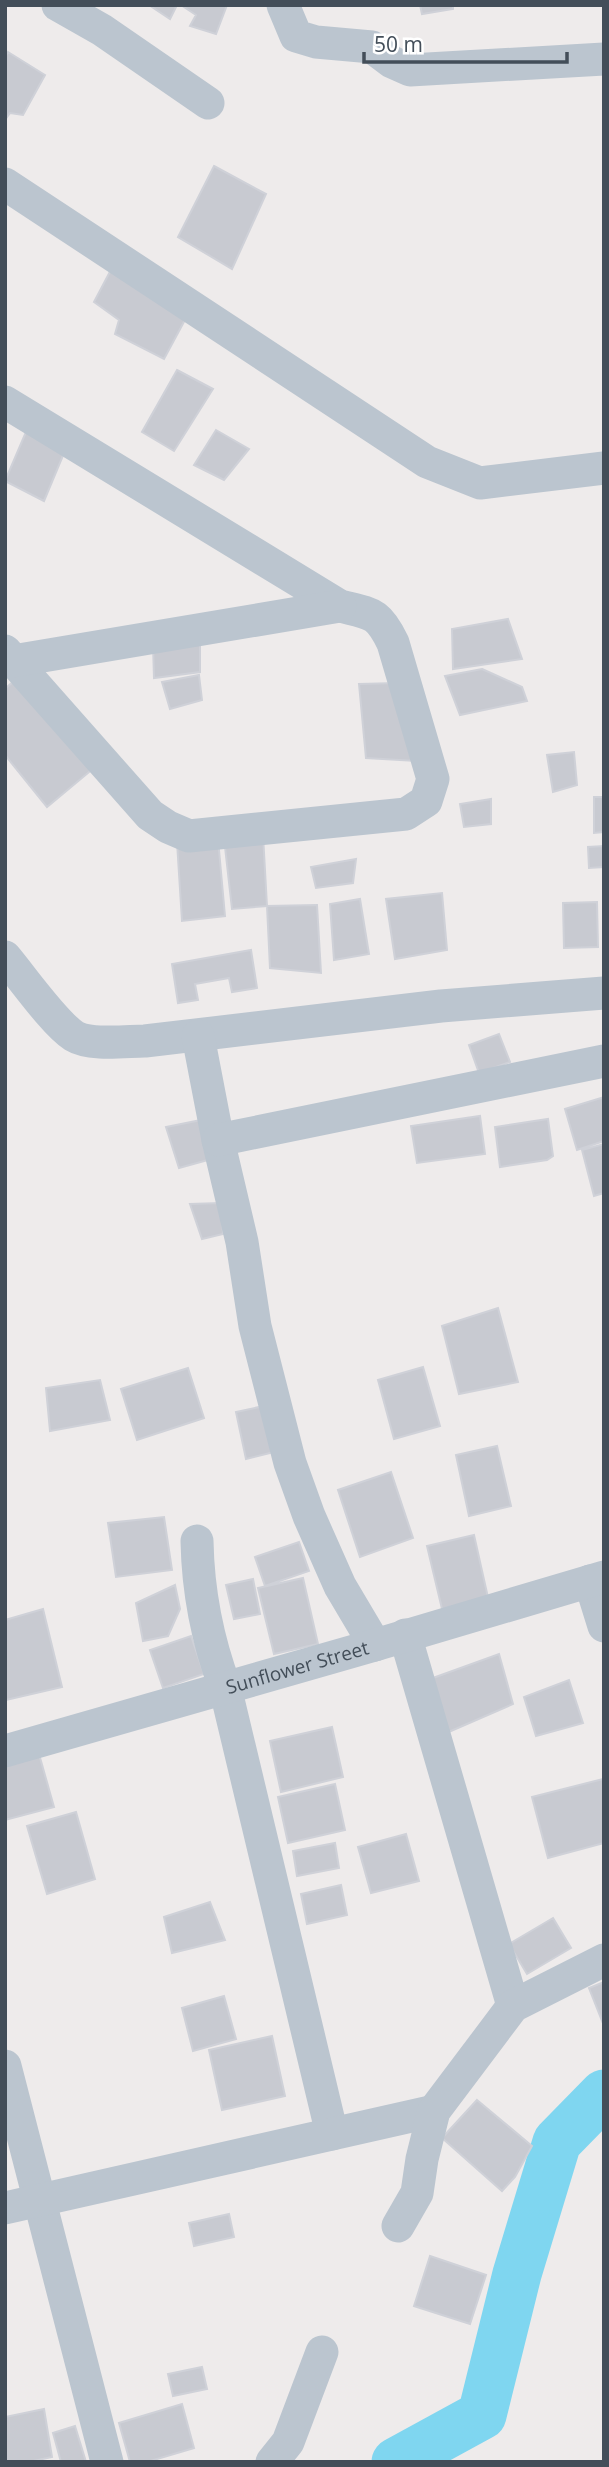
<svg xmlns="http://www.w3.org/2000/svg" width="609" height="2467" font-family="'Open Sans',sans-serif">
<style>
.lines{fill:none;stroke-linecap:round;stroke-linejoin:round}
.river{stroke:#7fd6f0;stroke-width:49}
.building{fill:#c8cad1;stroke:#cfd1d8;stroke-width:2}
.minor{stroke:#bbc5cf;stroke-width:33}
.labels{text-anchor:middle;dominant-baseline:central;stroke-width:6;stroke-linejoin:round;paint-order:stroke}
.street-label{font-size:19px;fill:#434e59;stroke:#fff}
</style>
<rect width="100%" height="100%" fill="#eeebeb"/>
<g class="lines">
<path class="river" d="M396,2462L482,2415L517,2274L557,2142L604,2094"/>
</g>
<path class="building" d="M149,5H177L170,19Z
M181,5H227L216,34L190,26L196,15Z
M420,5H453V9L422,14Z
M8,52L45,75L23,115L10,113L5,120V57Z
M214,166L266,194L232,269L178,237Z
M114,264L186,318L164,359L115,334L119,320L94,302Z
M177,370L213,389L174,451L142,432Z
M29,425L67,446L44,501L5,481Z
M216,430L249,449L224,480L194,465Z
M508,619L522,659L453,669L452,629Z
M153,645H200V672L154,678Z
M482,669L522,687L527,701L460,715L445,676Z
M199,675L202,700L170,709L162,682Z
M17,678L94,768L47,807L5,755V689Z
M398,683L416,761L366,758L359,684Z
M574,752L577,785L553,792L547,755Z
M594,797H604V832L594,833Z
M491,799V824L464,827L460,804Z
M263,835L267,906L232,909L224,838Z
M218,839L225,916L182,921L177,842Z
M604,846V867L589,868L588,847Z
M356,859L353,883L316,888L311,867Z
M442,893L447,950L395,959L386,899Z
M360,899L369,954L334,960L330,904Z
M597,902L598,947L564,948L563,903Z
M317,905L321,973L270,968L267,906Z
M251,950L257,988L232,992L229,978L195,984L198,1000L178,1003L172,964Z
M499,1034L510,1062L479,1073L469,1045Z
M604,1097V1141L577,1150L565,1109Z
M480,1116L485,1154L417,1163L411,1126Z
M206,1119L215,1158L179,1168L166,1127Z
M548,1119L553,1156L547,1160L500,1167L495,1127Z
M604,1144V1193L594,1196L582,1150Z
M221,1203L223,1234L202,1239L190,1204Z
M498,1308L518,1382L459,1394L442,1326Z
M423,1367L440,1426L394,1439L378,1380Z
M188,1368L204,1418L137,1440L121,1389Z
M100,1380L110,1420L50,1431L46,1388Z
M264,1406L274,1452L246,1459L236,1412Z
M497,1446L511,1506L469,1516L456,1455Z
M391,1472L413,1538L360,1557L338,1490Z
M164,1517L172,1570L116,1577L108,1523Z
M474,1535L489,1602L443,1613L427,1546Z
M299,1542L309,1571L265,1586L255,1557Z
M303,1578L318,1644L274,1654L258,1588Z
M253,1579L260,1614L234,1619L226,1585Z
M175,1585L180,1609L168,1636L143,1641L136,1603Z
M43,1609L62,1687L6,1700L5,1620Z
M191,1636L204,1674L163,1688L150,1650Z
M499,1654L513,1704L437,1737L422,1682Z
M569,1680L583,1723L536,1736L524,1697Z
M332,1727L343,1777L281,1792L270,1741Z
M37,1747L54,1807L5,1820V1760Z
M603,1779L604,1843L548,1858L532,1797Z
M335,1784L345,1830L288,1843L278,1797Z
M76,1812L95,1879L47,1894L27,1826Z
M406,1834L419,1881L371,1893L358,1847Z
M335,1843L339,1868L297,1876L293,1851Z
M341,1885L347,1915L307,1924L301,1894Z
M210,1902L225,1940L172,1953L164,1917Z
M553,1918L571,1948L527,1974L509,1944Z
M604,1982V2026L589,1988Z
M224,1996L236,2039L193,2051L182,2008Z
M272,2036L285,2096L222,2110L209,2050Z
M477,2100L532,2146L515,2177L502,2191L442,2138Z
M229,2214L234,2237L194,2246L189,2223Z
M430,2256L486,2275L470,2324L414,2306Z
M202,2367L207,2389L173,2396L168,2374Z
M182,2404L194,2448L147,2462H130L119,2423Z
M44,2409L52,2457L29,2462H5V2417Z
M75,2426L86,2462H61L53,2433Z"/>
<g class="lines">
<g class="minor">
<path d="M58,5L102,30L208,103"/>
<path d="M283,5L296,36L316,42L372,47L392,62L410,70L604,59"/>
<path d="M5,184L427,462L480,483L604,468"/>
<path d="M5,402L340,606C372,614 378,612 393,643L433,779L426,801L406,814L189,836L168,827L150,815L5,651"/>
<path d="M13,661L340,606"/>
<path d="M5,957C22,977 54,1023 74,1036C90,1046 127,1041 145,1041L441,1006L604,993"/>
<path d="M198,1036L218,1140L242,1242L255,1326L290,1463L309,1516L340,1586L375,1645"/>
<path d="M218,1140L604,1061"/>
<path d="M197,1541C198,1593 207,1639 225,1687L332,2134"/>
<path d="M590,1581L604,1626"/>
<path d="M405,1635L513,2006"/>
<path id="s1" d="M5,1751L375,1645L604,1577"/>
<path d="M5,2066L107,2462"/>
<path d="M5,2208L434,2111"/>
<path d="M398,2226L417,2193L422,2159L434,2111L513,2006L604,1960"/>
<path d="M272,2462L288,2442L322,2352"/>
</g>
</g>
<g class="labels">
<g class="street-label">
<text stroke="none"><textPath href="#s1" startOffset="304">Sunflower Street</textPath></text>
</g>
</g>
<rect width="609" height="2467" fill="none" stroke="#434e59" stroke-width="14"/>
<path d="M364 52v10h203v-10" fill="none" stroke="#434e59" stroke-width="3.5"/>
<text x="374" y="52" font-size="21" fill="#434e59" stroke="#ffffff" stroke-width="5" paint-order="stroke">50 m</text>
</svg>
